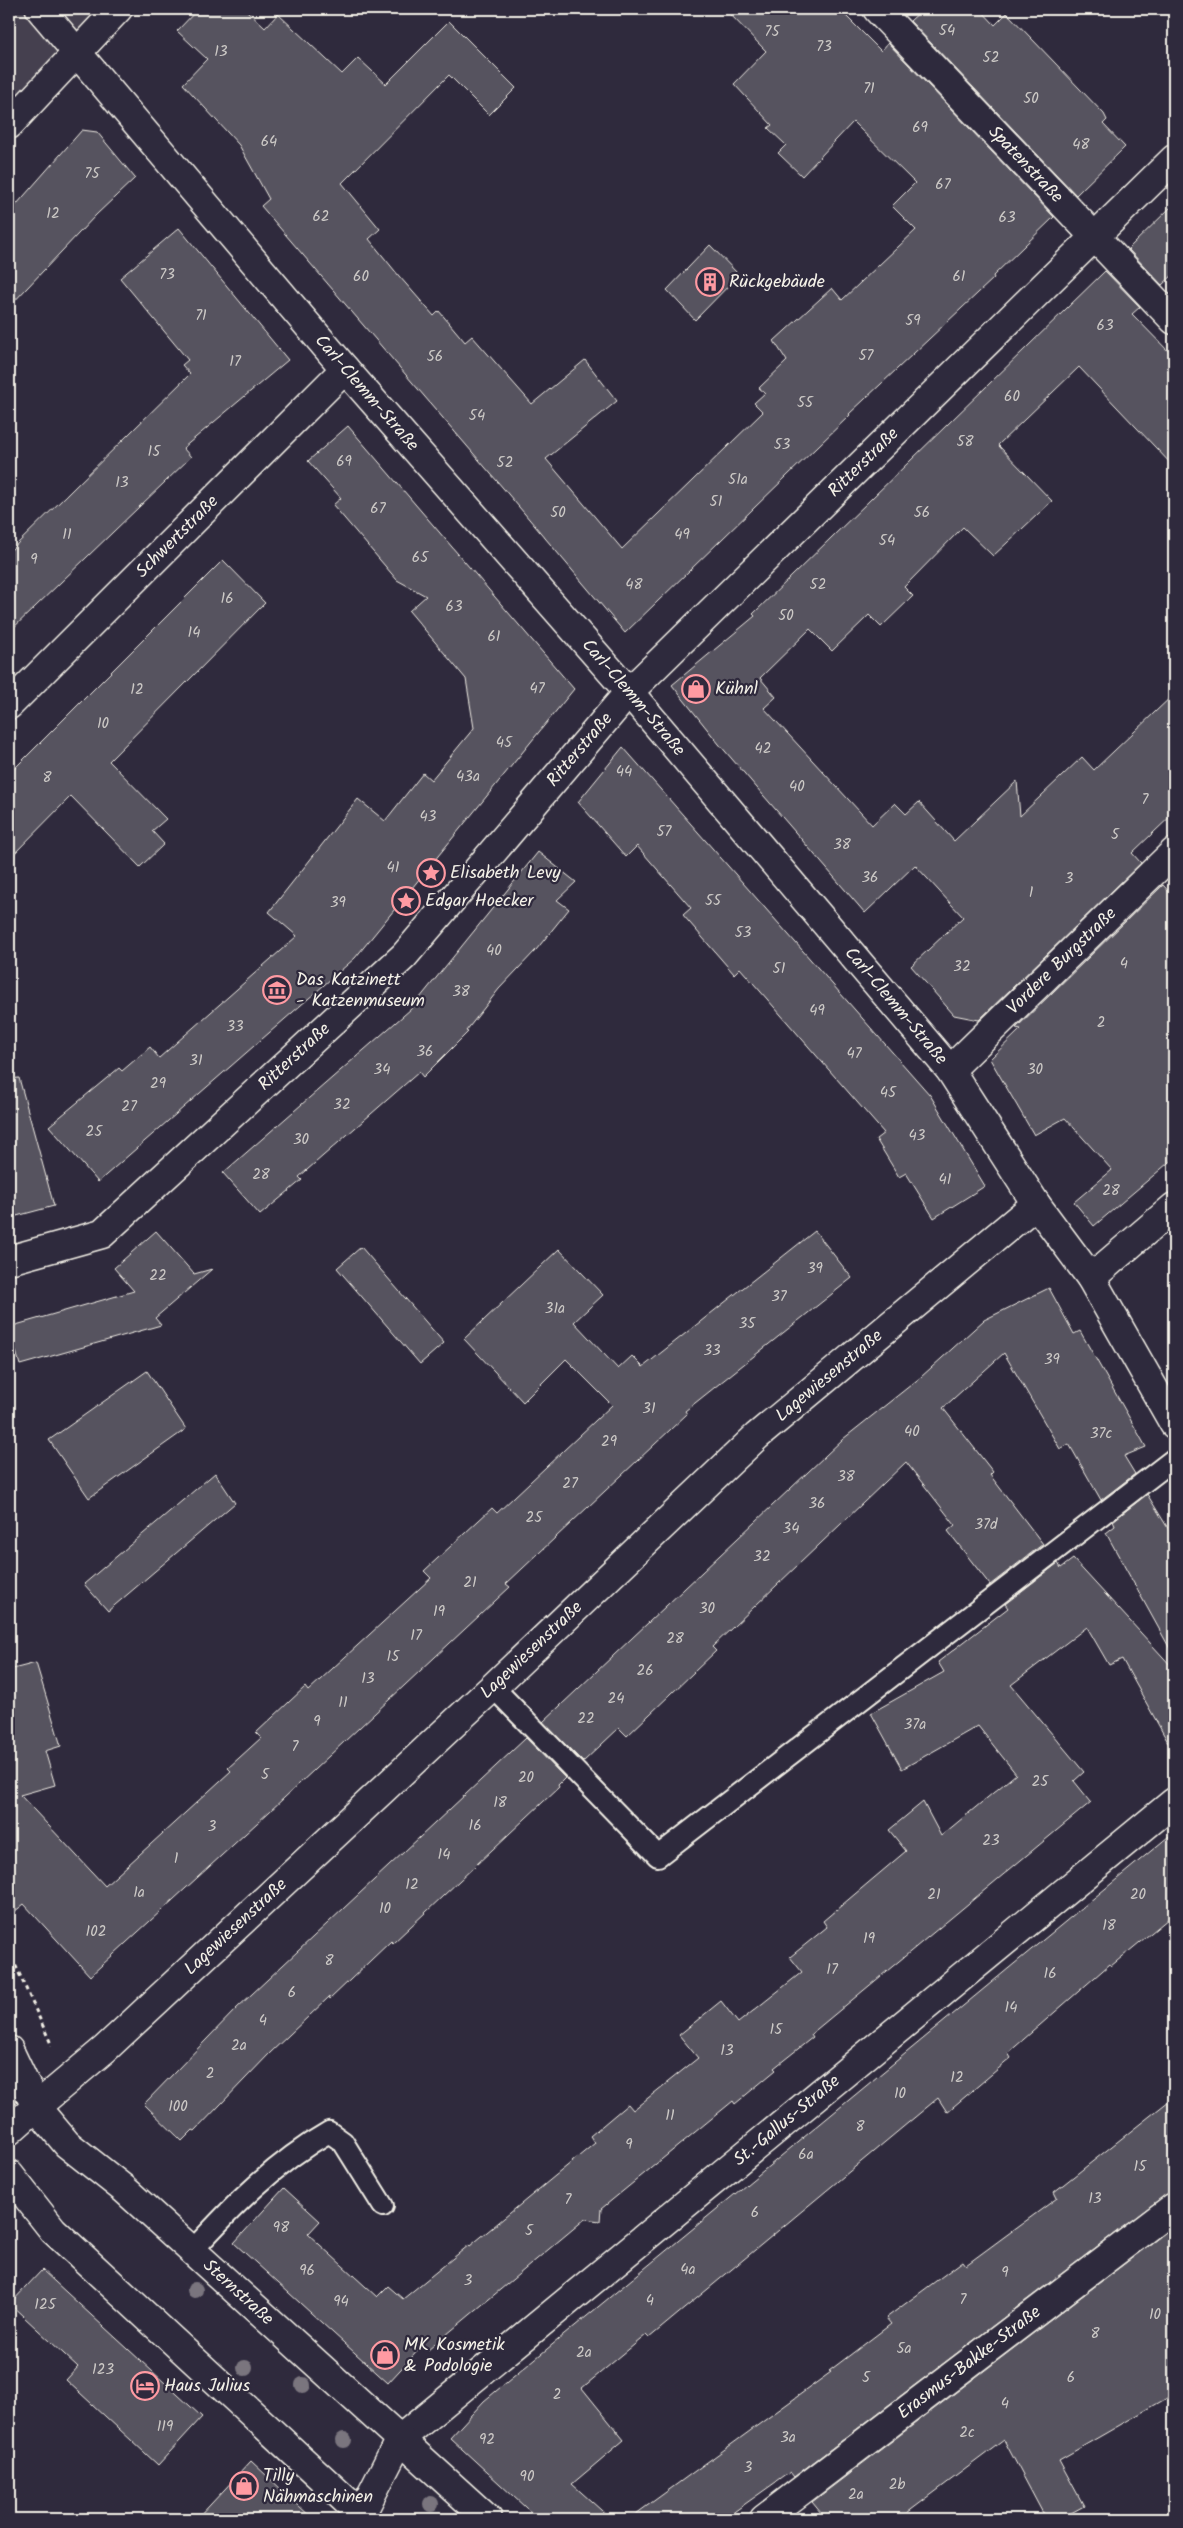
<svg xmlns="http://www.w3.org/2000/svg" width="1183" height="2528" font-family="Kalam,sans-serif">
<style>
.green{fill:#454050;stroke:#9c989c}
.building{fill:#56525f;stroke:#f4f1e8}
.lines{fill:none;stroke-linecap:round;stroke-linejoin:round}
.service-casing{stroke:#f4f1e8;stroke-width:24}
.minor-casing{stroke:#f4f1e8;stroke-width:31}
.tertiary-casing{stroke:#f4f1e8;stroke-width:31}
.secondary-casing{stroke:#f4f1e8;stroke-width:31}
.path{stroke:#f4f1e8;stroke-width:3;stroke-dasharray:4 4;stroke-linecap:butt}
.service{stroke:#2f2a3d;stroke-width:20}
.minor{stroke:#2f2a3d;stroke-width:28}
.tertiary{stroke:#2f2a3d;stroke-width:28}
.secondary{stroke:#2f2a3d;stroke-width:28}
.tree{fill:#7a757e}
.labels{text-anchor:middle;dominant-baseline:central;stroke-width:4.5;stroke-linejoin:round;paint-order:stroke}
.number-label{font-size:15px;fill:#ccc9c6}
.street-label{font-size:18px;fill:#f4f1e8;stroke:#2f2a3d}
.poi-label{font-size:18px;fill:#f4f1e8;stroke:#2f2a3d;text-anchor:start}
</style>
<rect width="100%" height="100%" fill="#2f2a3d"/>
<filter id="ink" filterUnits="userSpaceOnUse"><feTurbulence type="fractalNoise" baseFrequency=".02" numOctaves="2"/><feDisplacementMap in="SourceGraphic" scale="10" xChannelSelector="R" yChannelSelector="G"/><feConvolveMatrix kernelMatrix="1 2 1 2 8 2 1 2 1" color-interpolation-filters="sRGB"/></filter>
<g filter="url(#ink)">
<path class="green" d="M9,9H98L9,104Z"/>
<path class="building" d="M198,9H245L265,28L278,14L342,74L358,58L386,84L449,21L516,88L489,115L449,75L342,183L380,229L369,239L399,276L434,316L439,311L465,342L472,336L532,404L585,360L617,401L546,459L622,549L763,412L754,403L765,393L759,388L787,361L774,341L832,288L842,300L916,230L892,206L915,183L853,122L802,176L778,153L786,145L768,128L772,125L734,84L766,51L725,9H839L881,51L888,43L1054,217L993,276L994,278L849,414L850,415L625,633L503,488L261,206L269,199L239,145L183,84L207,59L177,31Z
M923,9H980L995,25L1007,13L1104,114L1107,120L1103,124L1125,147L1076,195L910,21Z
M82,130L97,132L135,178L96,215L9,307V213Z
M1174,204V274L1162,285L1128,249Z
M179,228L288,360L183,448L191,457L9,632V552L190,374L182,365L188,360L120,278Z
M710,245L739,275L695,320L667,290Z
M1105,271L1140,307L1132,314L1174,357V467L1079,367L998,445L1052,501L993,556L963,527L904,587L913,596L881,627L869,615L832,651L810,629L760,678L776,697L764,708L872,825L895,803L906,814L919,802L954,841L1017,781L1020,816L1082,757L1094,770L1174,694V813L1132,853L1141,863L979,1020L954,1015L911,966L963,917L915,865L865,913L719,744L672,685L755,616L753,614Z
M348,426L574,689L355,958L98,1182L49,1126L119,1068L122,1071L150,1047L159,1058L297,936L269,912L358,799L385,821L423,773L431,780L474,728L466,679L409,611L426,596L397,580L333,505L341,498L308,461Z
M223,560L265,603L109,761L166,819L152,831L164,844L140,867L71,796L9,859V774Z
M623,747L930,1095L985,1186L934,1218L906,1173L899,1177L876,1139L884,1133L740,968L734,974L683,915L691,908L637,846L626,857L578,802Z
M538,852L576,882L557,900L569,909L536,950L499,989L466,1031L468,1032L423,1077L419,1072L299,1177L302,1180L260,1215L223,1173L411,1009Z
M1163,885L1174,897V1158L1094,1226L1074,1202L1112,1170L1065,1118L1034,1135L990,1059L1021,1029L1016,1028Z
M19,1078L54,1206L9,1218V1079Z
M156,1231L194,1274L212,1269L155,1318L161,1325L20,1365L9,1327L134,1291L114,1268Z
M815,1231L852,1278L685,1411L687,1414L506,1584L510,1587L269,1812L90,1976L24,1904L9,1916V1670L36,1663L61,1746L45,1751L55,1785L20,1795L105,1886L231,1771L228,1768L261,1738L256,1733L305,1687L308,1691L431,1578L424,1571L492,1508L497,1513L612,1405L566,1359L523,1402L464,1339L559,1249L603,1295L574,1322L618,1369L632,1356L643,1367Z
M361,1247L444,1343L420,1364L337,1268Z
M1049,1288L1074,1334L1080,1331L1146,1447L1124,1456L1135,1474L1101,1500L1069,1444L1060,1449L1004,1353L943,1408L993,1472L990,1475L1043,1544L990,1585L948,1531L955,1525L906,1462L712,1647L716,1651L627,1736L619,1728L583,1762L543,1722L843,1439L921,1377L984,1320Z
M147,1371L186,1429L89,1498L49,1440Z
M215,1473L235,1503L108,1611L84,1584Z
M1147,1494L1174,1538V1656L1106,1533L1115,1526L1113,1521Z
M1073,1559L1174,1669V1753L1122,1659L1109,1665L1087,1627L1011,1685L1084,1772L1074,1781L1091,1802L811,2034L813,2037L774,2068L776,2070L735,2104L733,2101L601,2209L600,2221L585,2219L428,2350L423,2345L388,2383L234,2243L284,2188L320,2221L308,2234L377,2297L388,2286L403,2299L469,2245L470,2246L595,2143L590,2136L628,2104L633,2110L698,2058L679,2035L721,2001L738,2023L802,1972L790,1957L827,1927L823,1921L906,1851L889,1830L923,1802L941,1836L1016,1774L978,1726L902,1769L871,1713L944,1672L938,1662L1008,1608L1005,1604L1058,1563L1061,1568Z
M526,1738L565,1778L558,1785L559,1787L393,1943L391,1941L330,1999L329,1997L270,2053L195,2131L193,2130L182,2141L144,2104L237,2008Z
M1174,1832V1914L1111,1966L1110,1964L1008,2053L1011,2058L947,2112L938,2098L649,2338L646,2335L582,2388L624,2440L572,2484L611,2519H538L450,2438L484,2401Z
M1174,2097V2192L1165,2195L794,2477L790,2472L724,2519H629L831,2372L829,2371L891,2324L886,2318L963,2261L966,2265L1057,2198L1054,2192Z
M1174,2226V2394L1059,2460L1084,2506L1060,2519H1046L1004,2440L899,2519H826L812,2502Z
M42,2270L202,2417L158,2465L66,2380L78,2367L10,2304Z
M251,2461L313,2519H197Z"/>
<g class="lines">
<defs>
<path id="service" d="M493,1687L658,1856L1174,1459
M192,2251C232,2207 276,2162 329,2132L343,2142L383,2206"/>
<g id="minor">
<path id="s1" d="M40,9L345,369L629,692L950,1070L1036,1204L1091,1278L1174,1424"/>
<path id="s2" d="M877,9L1174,320"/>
<path id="s3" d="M9,705L345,369"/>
<path id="s4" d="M950,1070L1174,852"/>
<path id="s5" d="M9,1260L102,1234L404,956L629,692L1174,159"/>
<path d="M1091,1278L1174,1207"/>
<path id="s6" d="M36,2107L105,2049L493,1687L757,1436L1036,1204"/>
<path id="s7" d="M400,2439L1174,1802"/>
<path id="s8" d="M764,2519L1174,2207"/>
</g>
<path id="tertiary" d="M9,125L118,9"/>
<g id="secondary">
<path id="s9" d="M9,2050L36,2107L67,2144L124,2189L488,2519"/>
<path d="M9,2131L36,2107"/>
<path d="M9,2174L53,2230L366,2519"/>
<path d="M361,2515L400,2439"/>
</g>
</defs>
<use href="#service" class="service-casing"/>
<use href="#minor" class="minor-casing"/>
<use href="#tertiary" class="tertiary-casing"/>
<use href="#secondary" class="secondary-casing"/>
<path class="path" d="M9,1951L52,2046"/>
<use href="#service" class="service"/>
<use href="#minor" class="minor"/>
<use href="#tertiary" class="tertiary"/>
<use href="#secondary" class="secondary"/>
</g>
<g class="tree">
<circle cx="195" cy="2290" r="8"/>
<circle cx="245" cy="2368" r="8"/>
<circle cx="303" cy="2385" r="8"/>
<circle cx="344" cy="2440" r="8"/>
<circle cx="431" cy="2504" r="8"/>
</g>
</g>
<defs>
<symbol id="building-ring" viewBox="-11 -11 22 22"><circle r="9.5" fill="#2f2a3d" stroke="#ff9aa2" stroke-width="1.5"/><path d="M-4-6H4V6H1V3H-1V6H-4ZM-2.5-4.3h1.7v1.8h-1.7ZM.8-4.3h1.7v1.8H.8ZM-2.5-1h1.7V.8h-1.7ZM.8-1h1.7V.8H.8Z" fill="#ff9aa2"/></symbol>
<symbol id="shop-ring" viewBox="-11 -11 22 22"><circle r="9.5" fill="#2f2a3d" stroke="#ff9aa2" stroke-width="1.5"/><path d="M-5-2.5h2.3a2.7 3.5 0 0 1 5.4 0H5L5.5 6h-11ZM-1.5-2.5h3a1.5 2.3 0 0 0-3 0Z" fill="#ff9aa2"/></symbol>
<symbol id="sight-ring" viewBox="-11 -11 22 22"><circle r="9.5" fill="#2f2a3d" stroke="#ff9aa2" stroke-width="1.5"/><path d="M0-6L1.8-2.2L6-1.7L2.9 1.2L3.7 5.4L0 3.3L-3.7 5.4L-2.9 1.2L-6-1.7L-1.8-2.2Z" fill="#ff9aa2"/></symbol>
<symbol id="museum-ring" viewBox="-11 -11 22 22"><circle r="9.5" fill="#2f2a3d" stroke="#ff9aa2" stroke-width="1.5"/><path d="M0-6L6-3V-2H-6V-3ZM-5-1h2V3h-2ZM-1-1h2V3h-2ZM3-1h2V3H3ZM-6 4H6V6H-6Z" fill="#ff9aa2"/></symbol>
<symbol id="hotel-ring" viewBox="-11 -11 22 22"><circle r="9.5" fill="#2f2a3d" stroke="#ff9aa2" stroke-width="1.5"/><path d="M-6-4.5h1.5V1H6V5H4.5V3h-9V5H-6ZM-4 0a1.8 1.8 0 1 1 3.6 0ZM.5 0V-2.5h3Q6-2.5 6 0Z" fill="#ff9aa2"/></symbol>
</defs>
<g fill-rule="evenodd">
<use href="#building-ring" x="694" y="266" width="32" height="32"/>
<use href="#shop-ring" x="680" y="673" width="32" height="32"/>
<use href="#sight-ring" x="415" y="857" width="32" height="32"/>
<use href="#sight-ring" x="390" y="885" width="32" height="32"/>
<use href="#museum-ring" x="261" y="974" width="32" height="32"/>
<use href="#shop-ring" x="369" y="2339" width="32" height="32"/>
<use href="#hotel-ring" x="129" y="2370" width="32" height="32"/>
<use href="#shop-ring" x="228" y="2470" width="32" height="32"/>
</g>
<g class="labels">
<g class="number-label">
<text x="947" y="31">54</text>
<text x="772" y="32">75</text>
<text x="824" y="47">73</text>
<text x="221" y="52">13</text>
<text x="991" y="58">52</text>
<text x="869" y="89">71</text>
<text x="1031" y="99">50</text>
<text x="920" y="128">69</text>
<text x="269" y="142">64</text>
<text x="1081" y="145">48</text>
<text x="92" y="174">75</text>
<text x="943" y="185">67</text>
<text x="53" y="214">12</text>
<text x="321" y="217">62</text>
<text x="1007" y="218">63</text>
<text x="167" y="275">73</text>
<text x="361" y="277">60</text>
<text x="959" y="277">61</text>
<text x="201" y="316">71</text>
<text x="913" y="321">59</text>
<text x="1105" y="326">63</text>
<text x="866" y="356">57</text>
<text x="435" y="357">56</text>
<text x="235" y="362">17</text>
<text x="1012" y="397">60</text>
<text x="805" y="403">55</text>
<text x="477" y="416">54</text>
<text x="965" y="442">58</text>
<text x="782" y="445">53</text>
<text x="154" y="452">15</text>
<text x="344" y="462">69</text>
<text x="505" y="463">52</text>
<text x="738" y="480">51a</text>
<text x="122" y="483">13</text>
<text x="716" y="502">51</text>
<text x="378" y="509">67</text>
<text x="558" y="513">50</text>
<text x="922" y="513">56</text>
<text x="67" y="535">11</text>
<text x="682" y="535">49</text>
<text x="887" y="541">54</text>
<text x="420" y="558">65</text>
<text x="34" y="560">9</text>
<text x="634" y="585">48</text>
<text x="818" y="585">52</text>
<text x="227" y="599">16</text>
<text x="454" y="607">63</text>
<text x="786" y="616">50</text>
<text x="194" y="633">14</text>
<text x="494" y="637">61</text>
<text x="537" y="689">47</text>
<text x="137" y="690">12</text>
<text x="103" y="724">10</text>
<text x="504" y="743">45</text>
<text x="763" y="749">42</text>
<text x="624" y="772">44</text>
<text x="468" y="777">43a</text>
<text x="47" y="778">8</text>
<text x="797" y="787">40</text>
<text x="1145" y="800">7</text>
<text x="428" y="817">43</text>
<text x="664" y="832">57</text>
<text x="1115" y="835">5</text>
<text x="842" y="845">38</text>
<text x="393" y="868">41</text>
<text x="870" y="878">36</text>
<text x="1069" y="879">3</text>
<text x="1031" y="893">1</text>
<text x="713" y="901">55</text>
<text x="338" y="903">39</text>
<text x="743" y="933">53</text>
<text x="494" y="951">40</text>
<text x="1124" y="964">4</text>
<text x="962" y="967">32</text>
<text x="779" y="969">51</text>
<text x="461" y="992">38</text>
<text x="817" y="1011">49</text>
<text x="1101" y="1023">2</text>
<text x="235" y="1027">33</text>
<text x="425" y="1052">36</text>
<text x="854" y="1054">47</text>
<text x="196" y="1061">31</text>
<text x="382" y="1070">34</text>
<text x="1035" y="1070">30</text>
<text x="158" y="1084">29</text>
<text x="888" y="1093">45</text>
<text x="342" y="1105">32</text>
<text x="129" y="1107">27</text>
<text x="94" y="1132">25</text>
<text x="917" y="1136">43</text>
<text x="301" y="1140">30</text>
<text x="261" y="1175">28</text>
<text x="945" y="1180">41</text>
<text x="1111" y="1191">28</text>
<text x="815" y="1269">39</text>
<text x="158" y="1276">22</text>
<text x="779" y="1297">37</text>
<text x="555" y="1309">31a</text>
<text x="747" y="1324">35</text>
<text x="712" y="1351">33</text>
<text x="1052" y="1360">39</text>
<text x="649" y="1409">31</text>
<text x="912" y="1432">40</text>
<text x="1101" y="1434">37c</text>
<text x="609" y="1442">29</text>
<text x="846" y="1477">38</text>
<text x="570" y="1484">27</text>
<text x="817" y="1504">36</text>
<text x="534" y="1518">25</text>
<text x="986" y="1525">37d</text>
<text x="791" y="1529">34</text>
<text x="762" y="1557">32</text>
<text x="470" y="1583">21</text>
<text x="707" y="1609">30</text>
<text x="439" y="1612">19</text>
<text x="416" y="1636">17</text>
<text x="675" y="1639">28</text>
<text x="393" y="1657">15</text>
<text x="645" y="1671">26</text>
<text x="368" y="1679">13</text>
<text x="616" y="1699">24</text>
<text x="343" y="1703">11</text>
<text x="586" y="1719">22</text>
<text x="317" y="1722">9</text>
<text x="915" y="1725">37a</text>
<text x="295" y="1747">7</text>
<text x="265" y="1775">5</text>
<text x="526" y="1778">20</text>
<text x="1040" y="1782">25</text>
<text x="500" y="1803">18</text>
<text x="475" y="1826">16</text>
<text x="212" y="1827">3</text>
<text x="991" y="1841">23</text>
<text x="444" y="1855">14</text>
<text x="176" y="1859">1</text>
<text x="412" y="1885">12</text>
<text x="139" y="1893">1a</text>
<text x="934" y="1895">21</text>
<text x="1138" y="1895">20</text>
<text x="385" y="1909">10</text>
<text x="1109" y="1926">18</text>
<text x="96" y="1932">102</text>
<text x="869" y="1939">19</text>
<text x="329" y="1961">8</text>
<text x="832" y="1970">17</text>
<text x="1050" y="1974">16</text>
<text x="292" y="1993">6</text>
<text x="1011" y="2008">14</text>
<text x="263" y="2021">4</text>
<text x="776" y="2030">15</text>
<text x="239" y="2046">2a</text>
<text x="727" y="2051">13</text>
<text x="210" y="2074">2</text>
<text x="957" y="2078">12</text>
<text x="900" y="2094">10</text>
<text x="178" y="2107">100</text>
<text x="670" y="2116">11</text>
<text x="860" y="2127">8</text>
<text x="629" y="2145">9</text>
<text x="806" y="2155">6a</text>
<text x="1140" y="2167">15</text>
<text x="1095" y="2199">13</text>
<text x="568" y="2200">7</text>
<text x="755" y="2213">6</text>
<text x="281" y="2228">98</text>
<text x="529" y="2231">5</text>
<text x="688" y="2270">4a</text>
<text x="307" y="2271">96</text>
<text x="1005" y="2273">9</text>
<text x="468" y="2281">3</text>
<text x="963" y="2300">7</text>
<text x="650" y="2301">4</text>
<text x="341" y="2302">94</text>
<text x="45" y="2305">125</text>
<text x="1155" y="2315">10</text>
<text x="1095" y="2334">8</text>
<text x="904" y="2349">5a</text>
<text x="584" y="2353">2a</text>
<text x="103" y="2370">123</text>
<text x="866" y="2378">5</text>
<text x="1071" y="2378">6</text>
<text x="557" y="2395">2</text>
<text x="1005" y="2404">4</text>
<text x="165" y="2427">119</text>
<text x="967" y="2433">2c</text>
<text x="788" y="2438">3a</text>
<text x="487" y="2440">92</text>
<text x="748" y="2468">3</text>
<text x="527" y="2477">90</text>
<text x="897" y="2485">2b</text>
<text x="856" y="2495">2a</text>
</g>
<g class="street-label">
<text stroke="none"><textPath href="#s2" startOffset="215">Spatenstraße</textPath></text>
<text stroke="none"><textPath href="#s1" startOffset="504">Carl-Clemm-Straße</textPath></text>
<text stroke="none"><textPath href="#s5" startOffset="1182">Ritterstraße</textPath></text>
<text stroke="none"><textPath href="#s3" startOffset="238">Schwertstraße</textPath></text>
<text stroke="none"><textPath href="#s1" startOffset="909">Carl-Clemm-Straße</textPath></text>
<text stroke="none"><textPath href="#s5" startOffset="778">Ritterstraße</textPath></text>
<text stroke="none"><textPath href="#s4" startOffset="156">Vordere Burgstraße</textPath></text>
<text stroke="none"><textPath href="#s1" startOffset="1314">Carl-Clemm-Straße</textPath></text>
<text stroke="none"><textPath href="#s5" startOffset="358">Ritterstraße</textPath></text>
<text stroke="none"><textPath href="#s6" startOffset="1079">Lagewiesenstraße</textPath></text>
<text stroke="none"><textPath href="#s6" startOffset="674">Lagewiesenstraße</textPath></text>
<text stroke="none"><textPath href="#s6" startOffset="269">Lagewiesenstraße</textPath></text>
<text stroke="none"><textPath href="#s7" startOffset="501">St.-Gallus-Straße</textPath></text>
<text stroke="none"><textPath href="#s9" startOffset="338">Sternstraße</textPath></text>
<text stroke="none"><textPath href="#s8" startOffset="258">Erasmus-Bakke-Straße</textPath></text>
</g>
<g class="poi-label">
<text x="729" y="282">Rückgebäude</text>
<text x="715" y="689">Kühnl</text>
<text x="450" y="873">Elisabeth Levy</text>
<text x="425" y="901">Edgar Hoecker</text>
<text x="296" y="980">Das Katzinett<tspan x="296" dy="21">- Katzenmuseum</tspan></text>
<text x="404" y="2345">MK Kosmetik<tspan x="404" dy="21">&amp; Podologie</tspan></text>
<text x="164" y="2386">Haus Julius</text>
<text x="263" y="2476">Tilly<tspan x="263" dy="21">Nähmaschinen</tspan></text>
</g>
</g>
<rect width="1183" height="2528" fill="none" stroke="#2f2a3d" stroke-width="30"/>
<rect x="15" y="15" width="1153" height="2498" fill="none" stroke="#f4f1e8" stroke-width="2" filter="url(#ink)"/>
</svg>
